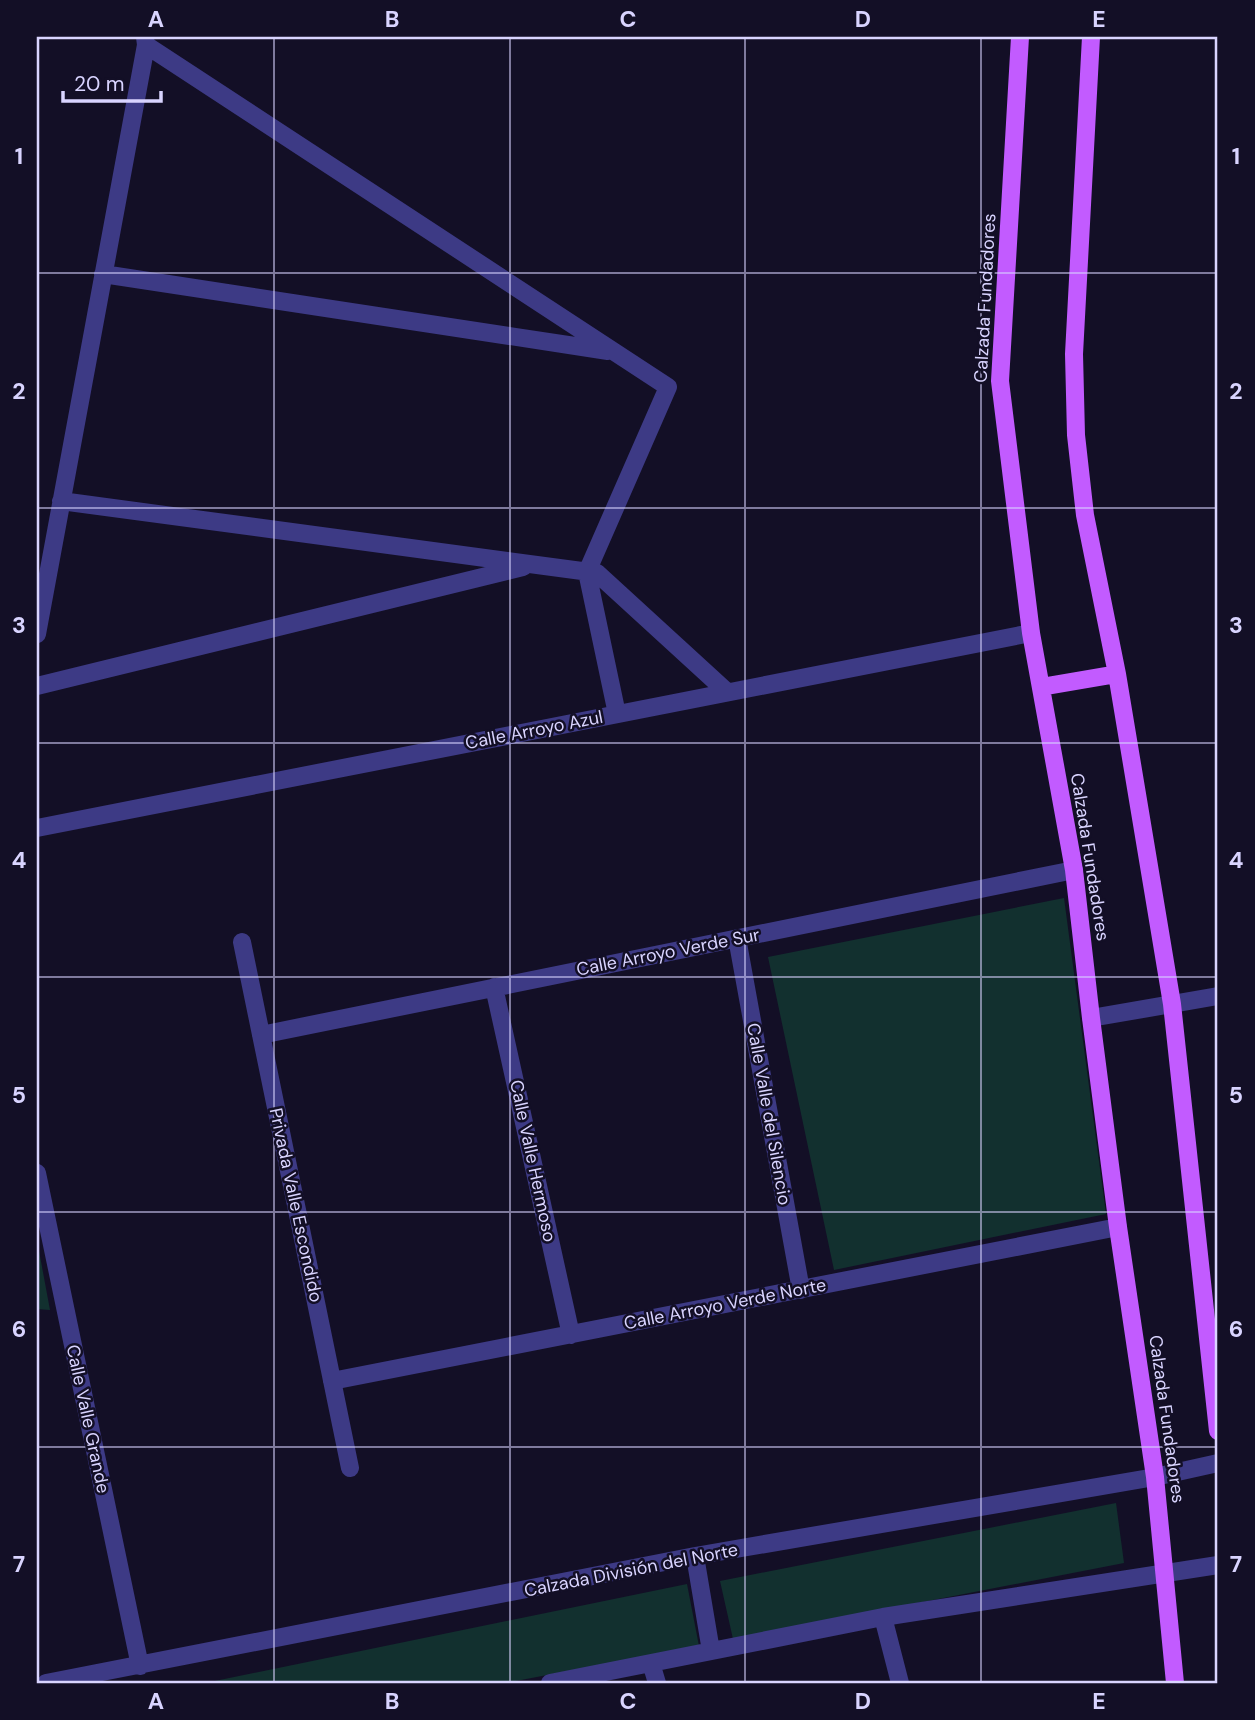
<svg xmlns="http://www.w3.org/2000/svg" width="1255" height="1720" font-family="'DM Sans',sans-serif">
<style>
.green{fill:#12302f}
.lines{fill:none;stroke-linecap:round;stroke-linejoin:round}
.minor{stroke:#3d3a85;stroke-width:18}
.major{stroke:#c25bff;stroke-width:18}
.grid{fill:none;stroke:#d9d4ff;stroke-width:2;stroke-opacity:0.55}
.labels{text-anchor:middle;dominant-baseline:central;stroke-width:5;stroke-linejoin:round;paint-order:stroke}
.street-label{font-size:18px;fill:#d9d4ff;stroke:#130f26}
.neatline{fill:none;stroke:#d9d4ff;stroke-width:2.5}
.grid-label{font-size:23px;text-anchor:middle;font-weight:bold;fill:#d9d4ff}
</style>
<rect width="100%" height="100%" fill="#130f26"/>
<path class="green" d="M1064,898L1106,1214L834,1270L768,957Z
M37,1240L50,1310L37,1309Z
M1116,1503L1124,1563L733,1639L720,1581Z
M687,1584L699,1646L505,1683H205Z"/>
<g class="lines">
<path class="minor" d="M146,45L668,387L587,572L617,714
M103,274L608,351
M61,501L597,573L727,692
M37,634L146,45L145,37
M37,686L523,567
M37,828L1031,633
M737,938L801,1290
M242,942L350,1468
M494,987L571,1335
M1091,1018L1218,996
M261,1035L1074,870
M37,1173L140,1666
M332,1381L1118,1227
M695,1556L711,1651
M883,1617L900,1683
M651,1663L657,1683
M46,1683L695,1556L1155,1477L1218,1463
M550,1683L883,1617L1218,1565"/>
<path class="major" d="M1020,37L1000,381L1031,633L1074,870L1091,1018L1118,1227L1155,1477L1175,1683
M1091,37L1074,354L1076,435L1085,515L1117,674L1172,1004L1218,1431
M1041,687L1117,674"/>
</g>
<path class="grid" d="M274,37V1683M510,37V1683M745,37V1683M981,37V1683M37,273H1218M37,508H1218M37,743H1218M37,977H1218M37,1212H1218M37,1447H1218"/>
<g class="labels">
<g class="street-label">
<text transform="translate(985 298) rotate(-87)">Calzada Fundadores</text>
<text transform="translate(534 730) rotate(-11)">Calle Arroyo Azul</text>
<text transform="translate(1090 857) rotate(81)">Calzada Fundadores</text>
<text transform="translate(668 952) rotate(-11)">Calle Arroyo Verde Sur</text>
<text transform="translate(769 1114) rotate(80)">Calle Valle del Silencio</text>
<text transform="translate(533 1161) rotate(78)">Calle Valle Hermoso</text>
<text transform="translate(296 1205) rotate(78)">Privada Valle Escondido</text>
<text transform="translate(725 1304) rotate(-11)">Calle Arroyo Verde Norte</text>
<text transform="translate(88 1419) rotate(78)">Calle Valle Grande</text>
<text transform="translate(1167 1419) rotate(82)">Calzada Fundadores</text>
<text transform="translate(631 1570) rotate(-11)">Calzada División del Norte</text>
</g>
</g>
<rect width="1255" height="1720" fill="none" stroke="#130f26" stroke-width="77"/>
<path d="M63 91v10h98v-10" fill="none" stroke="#d9d4ff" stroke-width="3.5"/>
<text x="74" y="91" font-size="21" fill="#d9d4ff" stroke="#130f26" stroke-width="5" paint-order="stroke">20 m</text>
<rect x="38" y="38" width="1178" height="1644" class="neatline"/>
<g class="grid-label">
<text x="156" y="27">A</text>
<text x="392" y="27">B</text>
<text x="628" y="27">C</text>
<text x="863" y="27">D</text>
<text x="1099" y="27">E</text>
<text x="19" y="164">1</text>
<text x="1236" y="164">1</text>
<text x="19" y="399">2</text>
<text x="1236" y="399">2</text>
<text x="19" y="633">3</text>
<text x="1236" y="633">3</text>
<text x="19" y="868">4</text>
<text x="1236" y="868">4</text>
<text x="19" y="1103">5</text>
<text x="1236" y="1103">5</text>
<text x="19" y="1337">6</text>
<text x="1236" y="1337">6</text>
<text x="19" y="1572">7</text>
<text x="1236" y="1572">7</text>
<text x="156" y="1709">A</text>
<text x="392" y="1709">B</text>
<text x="628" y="1709">C</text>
<text x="863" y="1709">D</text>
<text x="1099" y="1709">E</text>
</g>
</svg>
